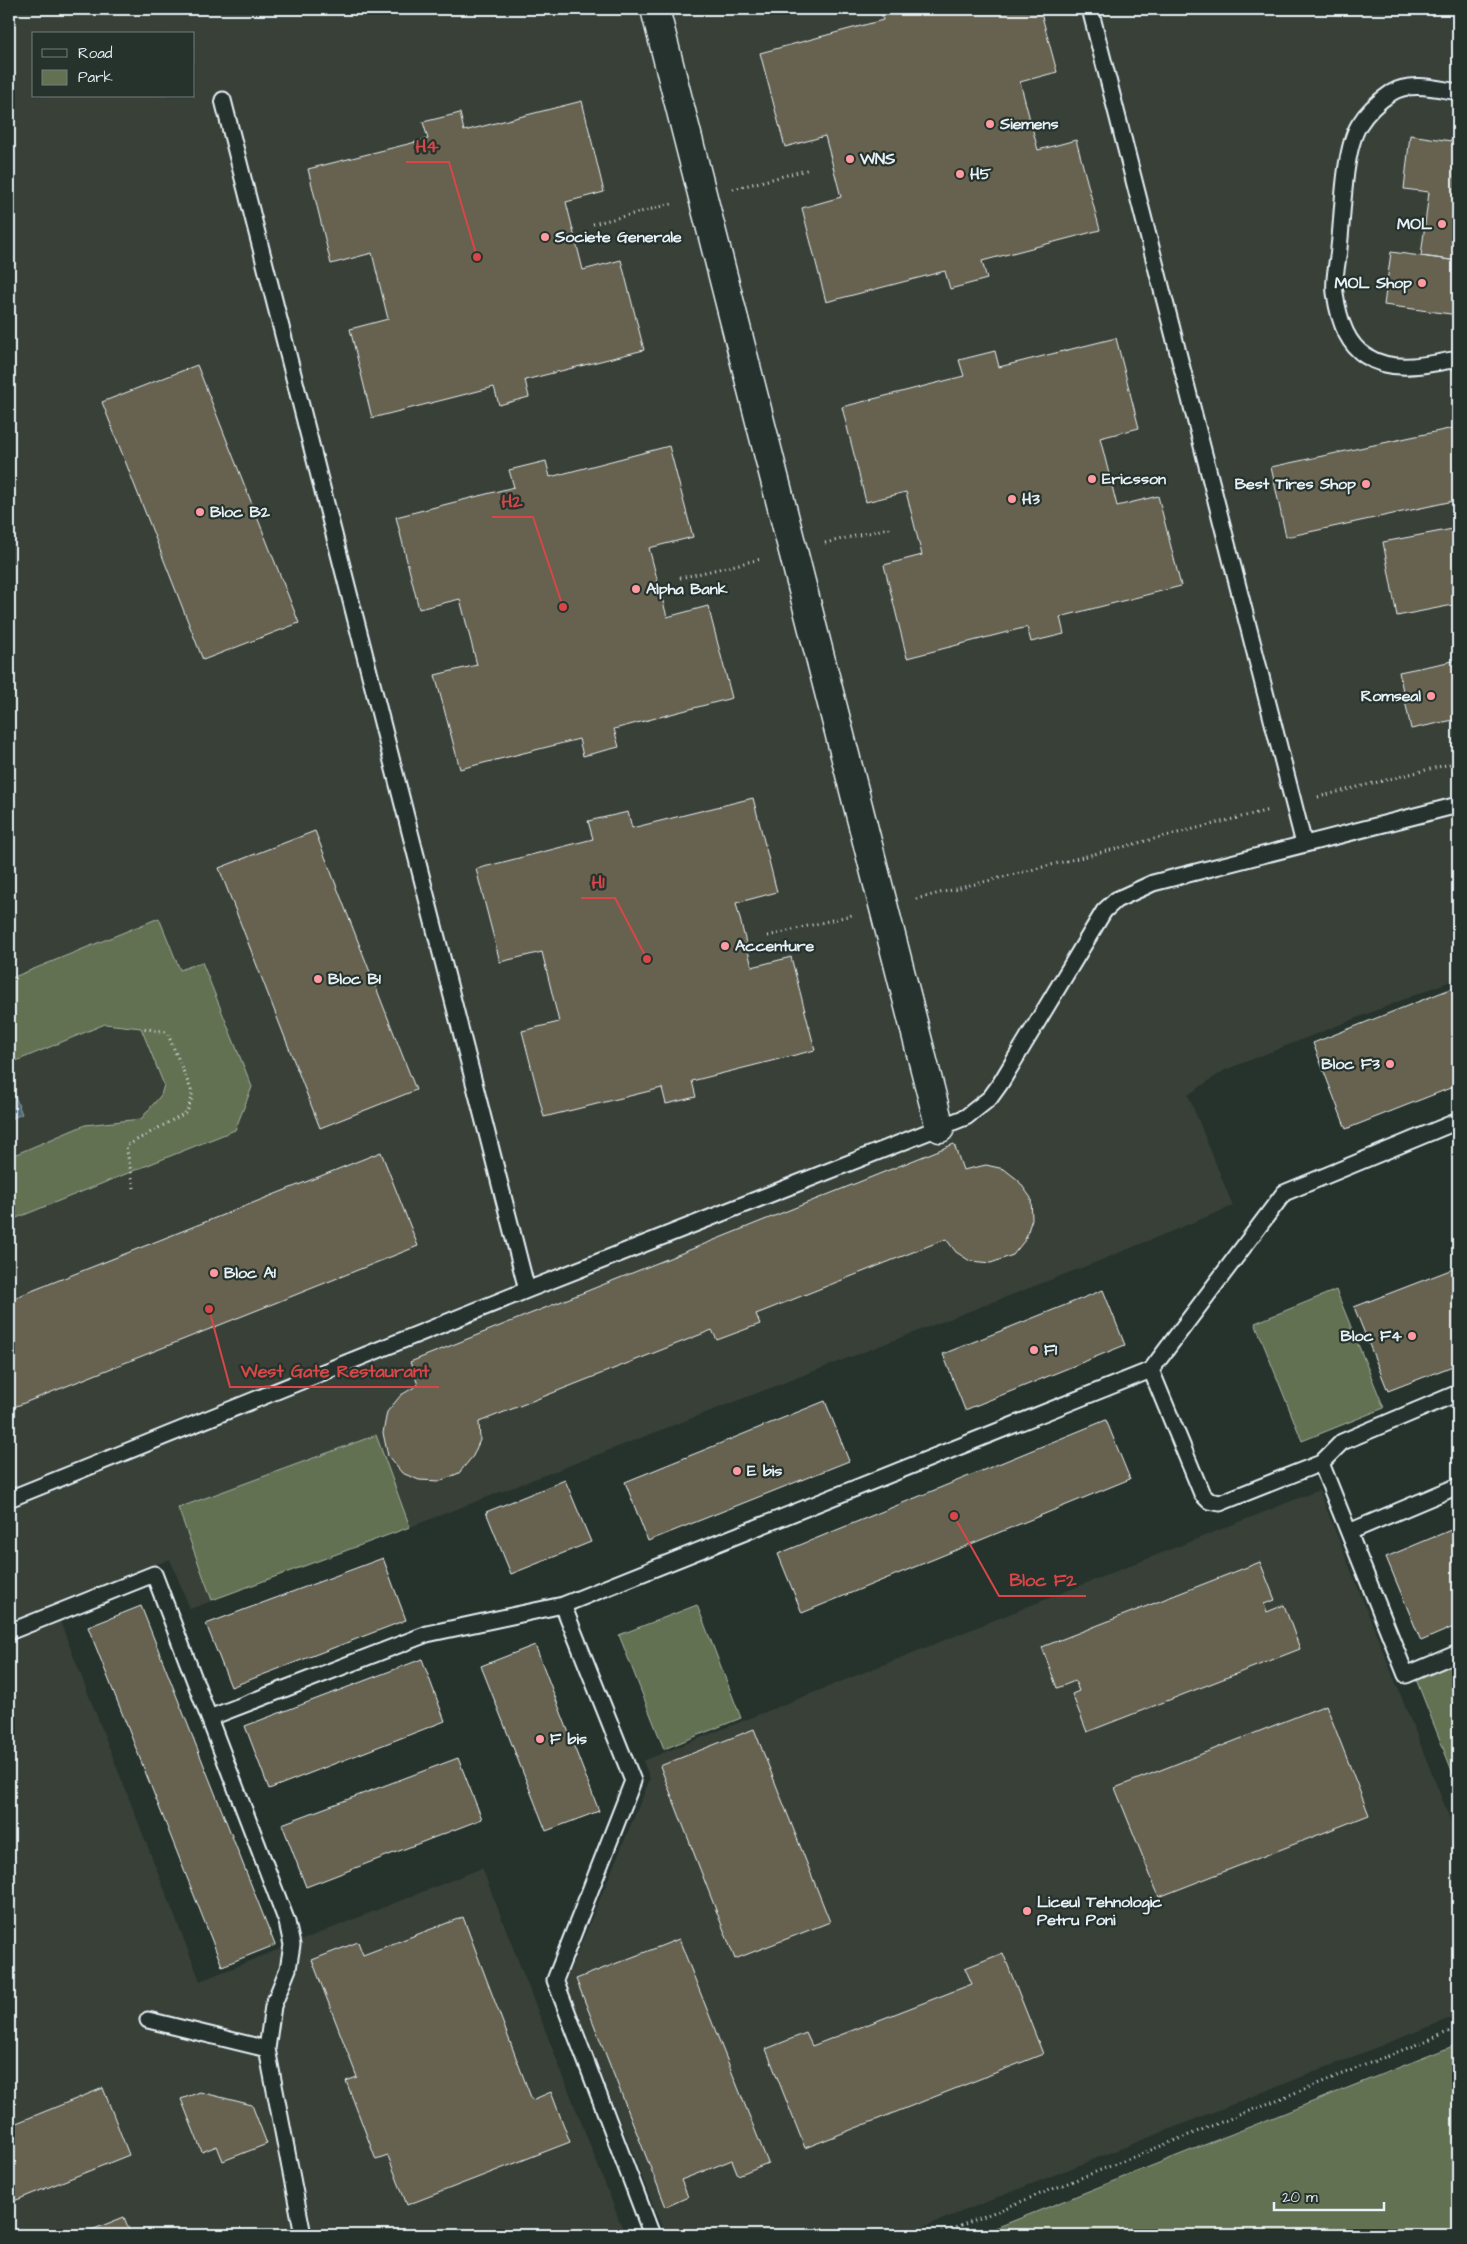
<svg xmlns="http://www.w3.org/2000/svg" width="1467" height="2244" font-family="'Architects Daughter',sans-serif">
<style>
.built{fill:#394137;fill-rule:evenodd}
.green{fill:#637152;stroke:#a6b1a5}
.water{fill:#516a76;stroke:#8da0aa}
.building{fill:#66624f;stroke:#e8f1f8}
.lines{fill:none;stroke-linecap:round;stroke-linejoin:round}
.lane-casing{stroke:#e8f1f8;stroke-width:19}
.street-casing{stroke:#e8f1f8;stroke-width:31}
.path{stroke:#e8f1f8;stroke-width:3;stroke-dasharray:1 4;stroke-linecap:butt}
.lane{stroke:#26332d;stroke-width:15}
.street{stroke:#26332d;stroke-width:28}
.poi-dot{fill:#ff9aa2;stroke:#26332d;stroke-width:2}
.labels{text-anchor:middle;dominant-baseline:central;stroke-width:4.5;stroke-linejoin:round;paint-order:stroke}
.poi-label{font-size:16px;font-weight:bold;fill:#e8f1f8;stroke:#26332d;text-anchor:start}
.leader{fill:none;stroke:#d94647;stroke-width:2}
.callout-dot{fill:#d94647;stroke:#26332d;stroke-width:2}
.callout-label{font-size:18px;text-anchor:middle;font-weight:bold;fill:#d94647;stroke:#26332d;stroke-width:4.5;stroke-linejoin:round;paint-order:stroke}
</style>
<rect width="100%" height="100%" fill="#26332d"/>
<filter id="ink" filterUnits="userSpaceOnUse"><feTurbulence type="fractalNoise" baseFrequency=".02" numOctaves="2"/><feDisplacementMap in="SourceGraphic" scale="10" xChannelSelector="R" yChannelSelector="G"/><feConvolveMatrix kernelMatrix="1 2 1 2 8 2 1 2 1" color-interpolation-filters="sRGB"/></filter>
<g filter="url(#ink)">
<path class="built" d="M9,9H1458V978L1225,1070L1188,1095L1233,1206L1094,1263L410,1527L190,1609L170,1559L54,1606L200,1981L482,1868L625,2235H9ZM34,34H194V96H34Z
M1319,1490L1458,1839V2015L903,2235H665L565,1982L650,1779L643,1761Z"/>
<path class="green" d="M159,918L180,970L202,962L252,1087L235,1130L9,1221V1157L85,1125L141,1119L161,1095L164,1085L141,1028L105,1024L9,1064V979Z
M1336,1290L1384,1408L1302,1441L1255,1323Z
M376,1435L410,1527L212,1600L178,1508Z
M697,1605L741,1718L664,1749L619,1635Z
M1458,1657V1786L1414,1674Z
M1458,2044V2235H978Z"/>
<path class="water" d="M9,1081L22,1114L9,1120Z"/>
<path class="building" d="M880,9H1040L1057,72L1020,82L1038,150L1076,140L1100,230L982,261L987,279L950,289L945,271L826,302L802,208L841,197L825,136L785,147L760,53L883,20Z
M582,101L604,192L566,202L583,270L621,260L644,350L525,380L529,397L499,405L494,387L372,418L350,329L388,319L372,253L331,264L308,169L428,139L423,122L460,113L464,131Z
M1410,135L1458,142V261L1421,256L1429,192L1404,189Z
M1391,252L1458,261V315L1384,305Z
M1116,338L1139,428L1100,438L1117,506L1158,496L1181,586L1060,617L1064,634L1031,642L1027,627L907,658L884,565L922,555L906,492L866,502L842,407L964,376L959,360L995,351L999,367Z
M197,365L299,623L203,660L102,402Z
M1458,427V500L1286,537L1271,467Z
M669,446L693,537L649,548L667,617L708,606L732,698L614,729L619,747L583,756L579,739L460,769L435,675L477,665L460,599L419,609L396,517L514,487L509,470L546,461L550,477Z
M1458,528V604L1397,616L1383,542Z
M1458,660V719L1411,729L1399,672Z
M753,798L777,892L736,903L752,967L791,957L815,1050L692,1081L696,1097L666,1104L662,1088L544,1117L522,1031L559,1022L542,952L500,962L476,869L593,839L588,821L628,812L632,828Z
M315,831L416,1090L320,1128L219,868Z
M1458,986V1085L1346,1129L1313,1043Z
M954,1144L963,1170L986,1165L1004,1169L1018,1180L1031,1198L1032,1219L1025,1240L1013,1255L991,1263L970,1261L956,1252L946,1239L756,1314L760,1324L717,1340L712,1330L479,1422L480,1440L473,1456L459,1473L440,1481L419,1480L402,1473L388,1456L383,1433L387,1412L401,1395L418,1385L410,1362Z
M381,1152L418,1246L9,1409V1300Z
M1458,1267V1364L1388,1391L1354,1307Z
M1103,1290L1125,1345L965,1410L943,1354Z
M825,1401L849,1461L648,1541L625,1482Z
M1106,1420L1130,1479L802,1613L778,1554Z
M565,1480L591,1542L511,1574L486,1512Z
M1458,1527V1625L1421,1641L1386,1557Z
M383,1558L406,1620L231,1687L206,1624Z
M1260,1562L1275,1600L1264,1604L1267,1612L1284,1605L1300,1649L1087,1732L1072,1694L1079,1691L1075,1681L1057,1688L1042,1647Z
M141,1606L275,1945L222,1966L88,1627Z
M535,1645L599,1811L546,1831L481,1666Z
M422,1659L445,1721L269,1789L245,1726Z
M1326,1705L1369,1815L1159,1897L1115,1788Z
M754,1729L830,1922L735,1959L660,1766Z
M458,1758L482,1819L306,1887L282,1824Z
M463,1917L532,2100L551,2092L570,2142L407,2205L388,2156L376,2160L346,2081L357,2077L312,1960L358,1942L363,1955Z
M679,1939L768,2163L738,2175L732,2160L681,2180L688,2197L666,2207L576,1979Z
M1003,1953L1043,2054L805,2148L766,2049L806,2033L812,2046L972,1984L965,1968Z
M103,2088L129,2155L9,2203V2126Z
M200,2092L252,2105L267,2144L223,2161L217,2146L202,2152L181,2099Z
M124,2217L131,2235H79Z"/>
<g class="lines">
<defs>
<path id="lane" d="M1090,9L1304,844
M1458,92C1438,89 1410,81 1391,93C1379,101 1367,112 1359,125C1343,152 1343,215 1339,248C1338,262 1333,279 1335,293C1338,315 1346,344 1366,356C1394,374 1428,364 1458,359
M223,100L527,1290
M1151,1370L1202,1494L1209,1501L1220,1503L1321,1463L1342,1442L1458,1393
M1321,1463L1406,1675L1458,1653
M9,1499L527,1290L966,1117L990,1098L1000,1084L1104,911L1116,900L1153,883L1458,805
M1349,1532L1458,1486
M563,1605L633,1781L555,1980L652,2235
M9,1632L154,1574L287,1922L292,1945L288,1969L273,2006L267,2049
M209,1718L427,1634L563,1605L1151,1370L1284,1193L1458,1121
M148,2020L267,2049L303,2235"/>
<path id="street" d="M655,9L940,1128"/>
</defs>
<use href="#lane" class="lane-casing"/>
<use href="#street" class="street-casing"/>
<path class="path" d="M733,189L810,169
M593,224L672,204
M825,543L893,527
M680,578L761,559
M1318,797L1458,762
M916,899L1269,810
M768,936L852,915
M134,1188L126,1146L187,1112L192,1098V1092L167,1032L141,1028
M937,2235L1458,2028"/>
<use href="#lane" class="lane"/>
<use href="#street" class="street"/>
</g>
</g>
<g class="poi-dot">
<circle cx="990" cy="124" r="5"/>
<circle cx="850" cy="159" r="5"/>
<circle cx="960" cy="174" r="5"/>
<circle cx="1442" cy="224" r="5"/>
<circle cx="545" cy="237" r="5"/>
<circle cx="1422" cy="283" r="5"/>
<circle cx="1092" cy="479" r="5"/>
<circle cx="1366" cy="484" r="5"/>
<circle cx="1012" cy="499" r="5"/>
<circle cx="200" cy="512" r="5"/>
<circle cx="636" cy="589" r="5"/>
<circle cx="1431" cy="696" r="5"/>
<circle cx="725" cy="946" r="5"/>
<circle cx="318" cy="979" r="5"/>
<circle cx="1390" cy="1064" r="5"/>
<circle cx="214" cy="1273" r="5"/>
<circle cx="1412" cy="1336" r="5"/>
<circle cx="1034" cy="1350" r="5"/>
<circle cx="737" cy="1471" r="5"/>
<circle cx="540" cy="1739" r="5"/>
<circle cx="1027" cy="1911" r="5"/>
</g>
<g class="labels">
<g class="poi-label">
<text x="1000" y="124">Siemens</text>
<text x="860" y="159">WNS</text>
<text x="970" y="174">H5</text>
<text x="1432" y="224" text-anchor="end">MOL</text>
<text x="555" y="237">Societe Generale</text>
<text x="1412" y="283" text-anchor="end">MOL Shop</text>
<text x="1102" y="479">Ericsson</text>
<text x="1356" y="484" text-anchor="end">Best Tires Shop</text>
<text x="1022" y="499">H3</text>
<text x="210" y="512">Bloc B2</text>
<text x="646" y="589">Alpha Bank</text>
<text x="1421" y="696" text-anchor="end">Romseal</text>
<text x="735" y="946">Accenture</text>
<text x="328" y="979">Bloc B1</text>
<text x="1380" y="1064" text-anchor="end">Bloc F3</text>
<text x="224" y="1273">Bloc A1</text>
<text x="1402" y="1336" text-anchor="end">Bloc F4</text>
<text x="1044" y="1350">F1</text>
<text x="747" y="1471">E bis</text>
<text x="550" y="1739">F bis</text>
<text x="1037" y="1902">Liceul Tehnologic<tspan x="1037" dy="18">Petru Poni</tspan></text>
</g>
</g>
<path class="leader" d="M477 257L449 162H406M563 607L533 517H492M647 959L615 898H581M209 1309L230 1387H439M954 1516L999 1596H1086"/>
<g class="callout-dot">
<circle cx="477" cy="257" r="5"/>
<circle cx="563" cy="607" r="5"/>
<circle cx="647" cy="959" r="5"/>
<circle cx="209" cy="1309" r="5"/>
<circle cx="954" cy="1516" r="5"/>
</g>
<g class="callout-label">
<text x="427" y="152">H4</text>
<text x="512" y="507">H2</text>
<text x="598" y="888">H1</text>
<text x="335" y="1377">West Gate Restaurant</text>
<text x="1043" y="1586">Bloc F2</text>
</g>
<rect width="1467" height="2244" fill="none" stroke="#26332d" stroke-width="30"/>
<rect x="15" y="15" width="1437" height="2214" fill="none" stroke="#e8f1f8" stroke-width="2" filter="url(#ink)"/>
<rect x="32" y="32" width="162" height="65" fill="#26332d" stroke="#747f7e"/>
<rect x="42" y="49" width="25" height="8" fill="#26332d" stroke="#747f7e"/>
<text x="78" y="58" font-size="15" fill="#e8f1f8">Road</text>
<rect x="42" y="70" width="25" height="15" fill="#637152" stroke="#747f7e"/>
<text x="78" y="82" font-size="15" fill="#e8f1f8">Park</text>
<path d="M1274 2202v8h110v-8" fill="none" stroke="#e8f1f8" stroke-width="2.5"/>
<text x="1282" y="2202" font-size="15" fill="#e8f1f8" stroke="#26332d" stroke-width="4" paint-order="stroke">20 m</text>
</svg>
